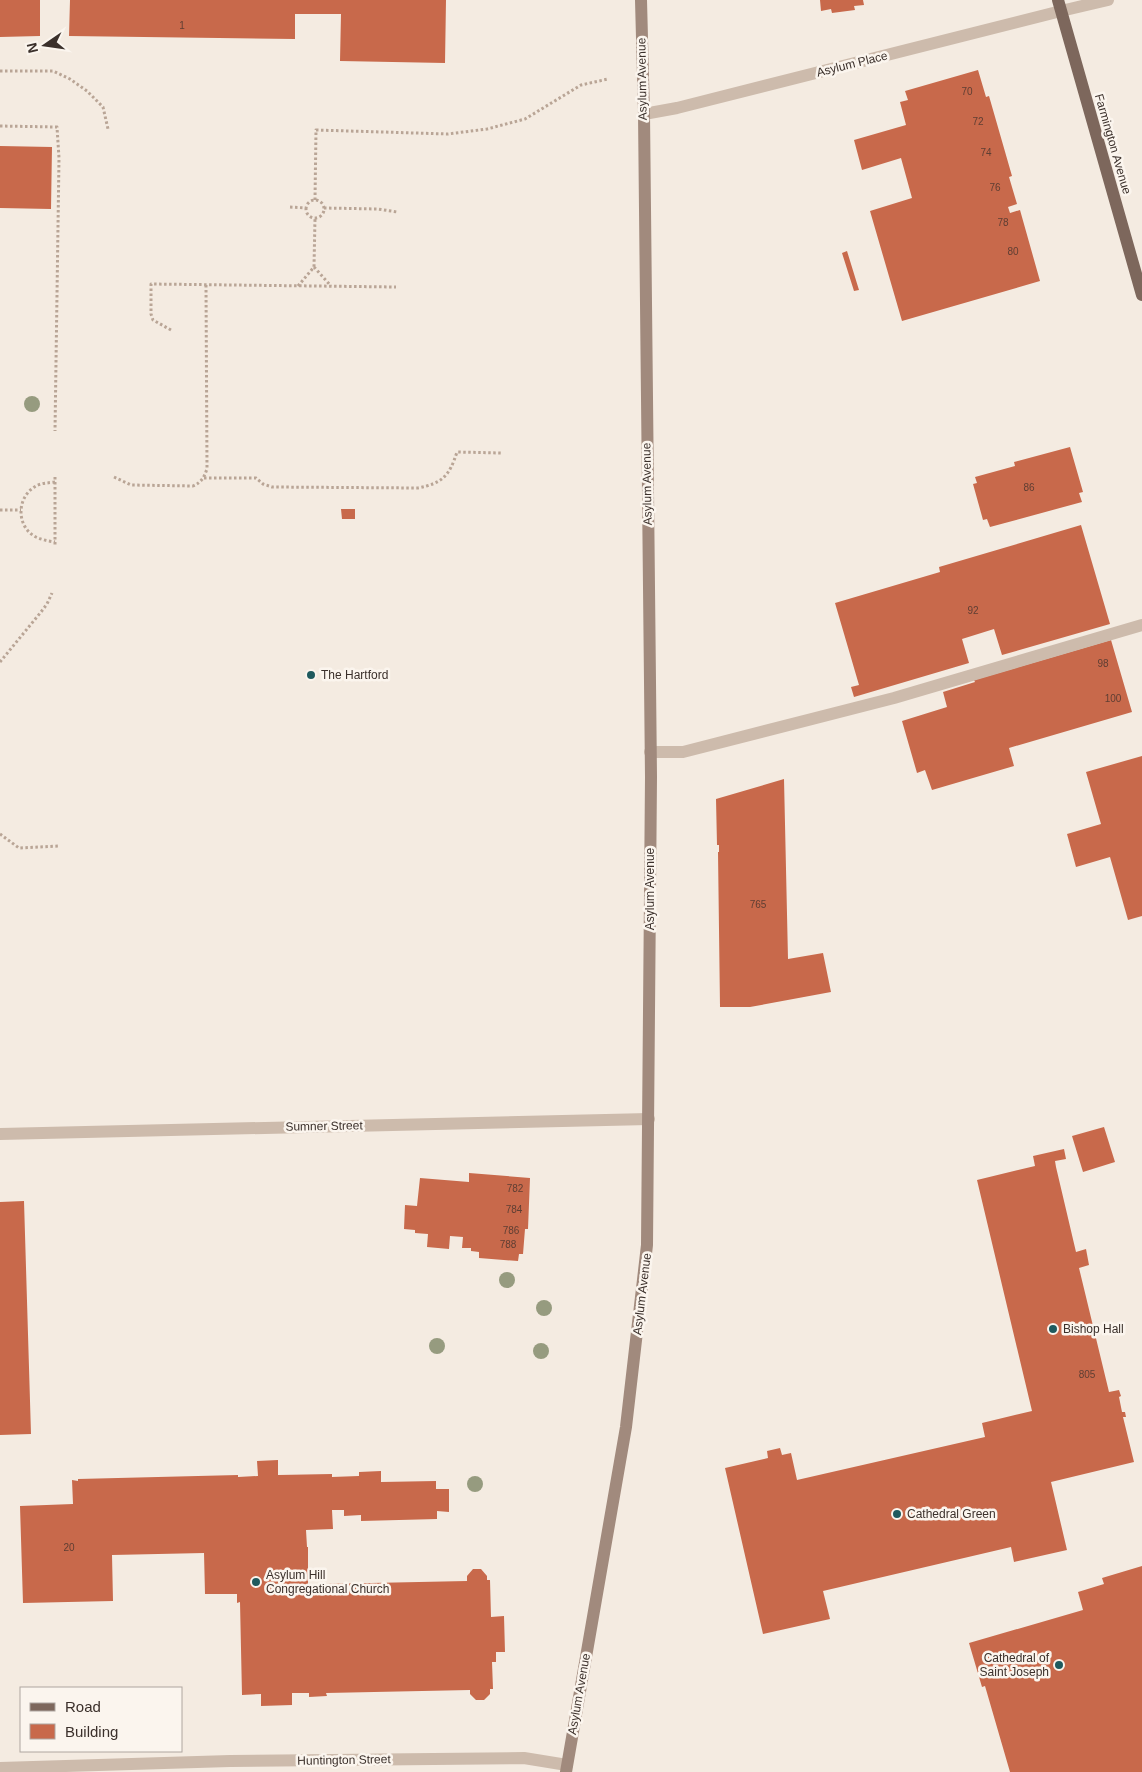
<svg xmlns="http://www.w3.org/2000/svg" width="1142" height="1772" font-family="Helvetica,sans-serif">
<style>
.building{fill:#c8694b}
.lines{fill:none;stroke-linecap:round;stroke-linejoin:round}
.path{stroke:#b9a596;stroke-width:3;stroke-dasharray:2.5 2.5;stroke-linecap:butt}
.service{stroke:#cdbbac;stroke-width:12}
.minor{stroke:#cdbbac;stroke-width:12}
.tertiary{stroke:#cdbbac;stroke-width:12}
.secondary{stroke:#a18a7d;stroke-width:12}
.primary{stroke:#7d675c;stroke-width:12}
.tree{fill:#969b7f}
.poi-dot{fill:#1f5a5e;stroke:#fbf5ee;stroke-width:2}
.labels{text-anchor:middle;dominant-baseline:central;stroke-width:5;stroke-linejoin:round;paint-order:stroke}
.number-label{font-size:10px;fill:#5e3e33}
.street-label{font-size:12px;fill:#3b302b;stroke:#fbf5ee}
.poi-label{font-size:12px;fill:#3b302b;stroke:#fbf5ee;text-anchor:start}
</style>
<rect width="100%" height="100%" fill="#f4ebe1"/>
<path class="building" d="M0,0H40V36L0,37Z
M70,0H446L445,63L340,61L341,14H295V39L69,36Z
M820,0H863L864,5L854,6L855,10L832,13L831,9L821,11Z
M978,70L986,97L989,96L1012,176L1009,177L1017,204L1008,207L1010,213L1020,210L1040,281L902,321L870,211L912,198L901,158L862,170L854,140L906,125L900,102L908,100L905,91Z
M0,146L52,147L51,209L0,208Z
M847,251L859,290L854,291L842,253Z
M1070,447L1083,492L1079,493L1082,502L990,527L987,519L983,520L973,484L977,483L975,477L1015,466L1014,462Z
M341,509H355V519H342Z
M1081,525L1110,624L1002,655L994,629L962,639L969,663L854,697L851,687L859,685L835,603L940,572L939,567Z
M1111,640L1132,712L1009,748L1014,766L932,790L925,770L917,773L902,721L947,707L943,692L975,682L974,680Z
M1142,756V916L1128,920L1110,857L1076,867L1067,834L1101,824L1086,772Z
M784,779L788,959L823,953L831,992L750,1007H720L718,852H719V845H717L716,799Z
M1104,1127L1115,1162L1083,1172L1072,1136Z
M1064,1149L1066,1159L1055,1161L1056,1167L1076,1252L1086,1249L1089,1265L1079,1268L1109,1392L1119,1390L1121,1396L1119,1397L1122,1412H1125L1126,1417H1123L1134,1462L1051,1482L1067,1550L1014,1562L1011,1547L823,1591L830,1619L763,1634L725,1468L768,1458L767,1451L780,1448L782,1455L791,1453L797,1480L985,1437L982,1423L1032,1411L977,1180L1035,1166L1033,1156Z
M469,1173L530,1178L528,1229H525L523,1254H519L518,1261L479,1258V1252L471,1251V1248H462L463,1237L450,1236L449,1249L427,1247L428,1234L415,1233V1230L404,1229L405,1205L417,1206L420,1178L469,1182Z
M24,1201L31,1434L0,1435V1202Z
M278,1460V1475L332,1474V1477L359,1476V1472L381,1471V1482L436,1481V1489H449V1512L437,1511V1519L361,1521V1515L344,1516V1510H332L333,1529L306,1530L307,1547H308V1591H323V1584L467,1581V1576L473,1569H481L487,1576V1580H490L491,1617L504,1616L505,1652H496V1662H492L493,1689H490V1694L484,1700H476L470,1694V1690L326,1693L327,1696L309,1697V1693H292V1705L261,1706V1694L242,1695L240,1602L237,1603V1594H205L204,1553L112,1555L113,1601L23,1603L20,1506L73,1504L72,1480L78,1481V1479L238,1475V1477L258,1476L257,1461Z
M1142,1566V1772H1010L985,1686L982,1687L969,1643L1083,1610L1078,1592L1104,1584L1102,1578Z"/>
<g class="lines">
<path class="path" d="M0,71H53L70,79L87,91L103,107L108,129
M0,126L57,127L59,158L55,431
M306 209a9 9 0 1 1 18 0a9 9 0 1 1-18 0Z
M315,200L316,130L448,134L487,129L525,119L581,85L608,79
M290,207L306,208
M324,208L378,209L397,212
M314,267L331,286
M298,286L314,267L315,218
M171,330L153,320L151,314V284L396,287
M55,477V546
M114,477L131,485L193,486C202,482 204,477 207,469L206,285
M204,478H256L263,484L272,487L418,488C442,483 449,477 457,452L501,453
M55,482C48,483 41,483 36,486C16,497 16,527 36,537C42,540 49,541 55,542
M0,510H21
M0,662L41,612L47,604L52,593
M0,834L19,848L58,846"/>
<path class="service" d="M650,752H683L894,698L1142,625"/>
<path class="minor" d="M1061,11L1108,0
M0,1134L649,1119
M0,1768L230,1761L524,1758L567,1765"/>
<path class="tertiary" d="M644,114L677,108L1061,11"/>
<path class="secondary" d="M566,1772L626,1427L647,1245L651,777L644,114L641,0"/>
<path class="primary" d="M1058,0L1142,295"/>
</g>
<g class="tree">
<circle cx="32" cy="404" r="8"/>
<circle cx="507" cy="1280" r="8"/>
<circle cx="544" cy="1308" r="8"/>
<circle cx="437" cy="1346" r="8"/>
<circle cx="541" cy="1351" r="8"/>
<circle cx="475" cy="1484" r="8"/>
</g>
<g class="poi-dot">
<circle cx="311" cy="675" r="5"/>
<circle cx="1053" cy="1329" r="5"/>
<circle cx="897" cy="1514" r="5"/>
<circle cx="256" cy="1582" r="5"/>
<circle cx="1059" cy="1665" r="5"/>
</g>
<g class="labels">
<g class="number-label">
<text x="182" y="25">1</text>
<text x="967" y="91">70</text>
<text x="978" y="121">72</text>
<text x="986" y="152">74</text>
<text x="995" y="187">76</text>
<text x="1003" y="222">78</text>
<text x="1013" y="251">80</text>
<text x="1029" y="487">86</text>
<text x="973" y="610">92</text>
<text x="1103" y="663">98</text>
<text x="1113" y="698">100</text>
<text x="758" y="904">765</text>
<text x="515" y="1188">782</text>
<text x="514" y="1209">784</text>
<text x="511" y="1230">786</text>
<text x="508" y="1244">788</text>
<text x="1087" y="1374">805</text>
<text x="69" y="1547">20</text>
</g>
<g class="street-label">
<text transform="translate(852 64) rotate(-14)">Asylum Place</text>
<text transform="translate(642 79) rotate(-91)">Asylum Avenue</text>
<text transform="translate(1113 144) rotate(74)">Farmington Avenue</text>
<text transform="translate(647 484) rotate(-91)">Asylum Avenue</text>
<text transform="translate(650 889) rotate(-90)">Asylum Avenue</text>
<text transform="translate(324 1126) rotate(-1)">Sumner Street</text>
<text transform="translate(642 1294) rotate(-83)">Asylum Avenue</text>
<text transform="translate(579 1694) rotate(-80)">Asylum Avenue</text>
<text transform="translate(344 1760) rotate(-1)">Huntington Street</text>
</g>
<g class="poi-label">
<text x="321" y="675">The Hartford</text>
<text x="1063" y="1329">Bishop Hall</text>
<text x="907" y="1514">Cathedral Green</text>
<text x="266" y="1575">Asylum Hill<tspan x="266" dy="14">Congregational Church</tspan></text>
<text x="1049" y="1658" text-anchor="end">Cathedral of<tspan x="1049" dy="14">Saint Joseph</tspan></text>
</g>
</g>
<rect x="20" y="1687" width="162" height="65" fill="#fbf5ee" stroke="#aea6a0"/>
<rect x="30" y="1703" width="25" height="8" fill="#7d675c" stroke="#aea6a0"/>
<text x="65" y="1712" font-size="15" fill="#3b302b">Road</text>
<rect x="30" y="1724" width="25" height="15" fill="#c8694b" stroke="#aea6a0"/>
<text x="65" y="1737" font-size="15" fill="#3b302b">Building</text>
<g transform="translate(45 45) rotate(257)" stroke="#fbf5ee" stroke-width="4" paint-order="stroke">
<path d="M0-4L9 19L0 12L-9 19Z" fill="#3b302b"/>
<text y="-8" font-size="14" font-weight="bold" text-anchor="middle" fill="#3b302b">N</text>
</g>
</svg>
